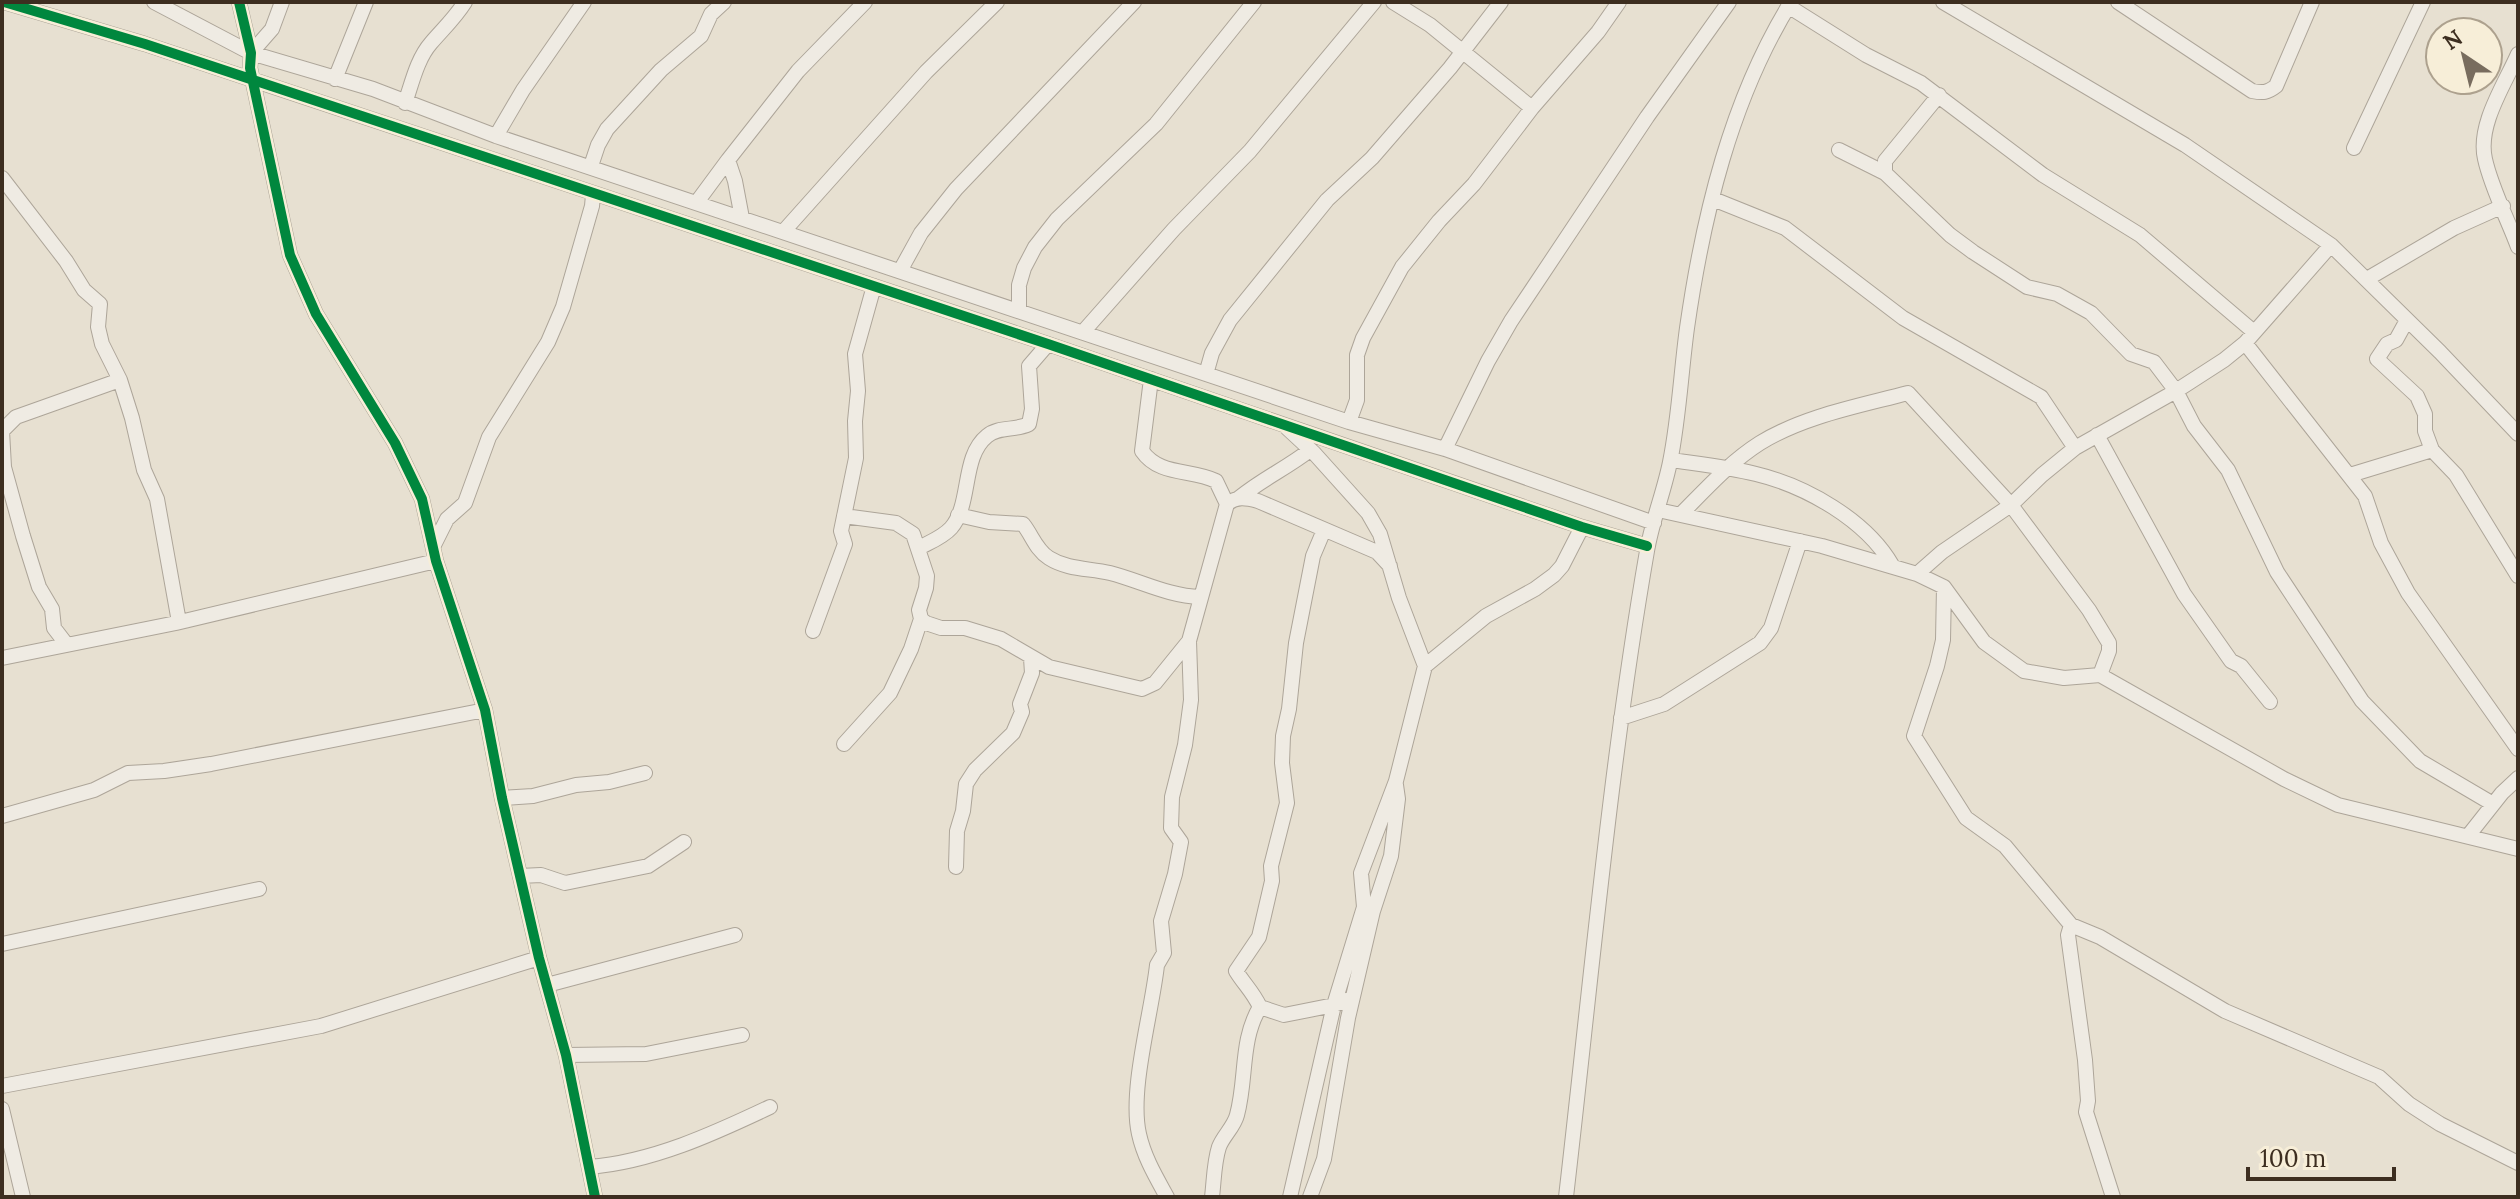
<svg xmlns="http://www.w3.org/2000/svg" width="2520" height="1199" font-family="Lora,serif">
<style>
.lines{fill:none;stroke-linecap:round;stroke-linejoin:round}
.minor-casing{stroke:#ada599;stroke-width:16}
.minor{stroke:#efebe3;stroke-width:14}
.cycleway-casing{stroke:#f7eed8;stroke-width:15}
.cycleway{stroke:#00873e;stroke-width:10}
</style>
<rect width="100%" height="100%" fill="#e7e0d1"/>
<g class="lines">
<defs>
<path id="minor" d="M4,2L145,44L1048,344L1582,527L1647,546
M154,2L251,53L373,89L496,136L1349,422L1445,449L1654,523
M239,2L251,53L250,68L290,255L316,314L395,443L422,499L436,561L485,710L502,798L539,958L566,1055L595,1197
M1393,2L1430,25L1532,108
M1943,2L2185,145L2331,245L2440,352L2518,434
M2118,2L2252,91C2263,93 2267,93 2276,86L2312,2
M1788,6L1866,55L1921,83L2043,175L2140,235L2254,332
M251,53L272,29L282,2
M2518,54C2505,84 2477,125 2485,159C2491,187 2508,220 2518,247
M335,79L366,2
M1939,95L1885,161V173L1950,235L1973,252L2027,287L2057,294L2091,313L2131,354L2154,362L2176,391L2194,426L2228,470L2277,572L2362,701L2420,761L2493,804
M405,103C412,83 417,59 431,43C443,29 455,18 465,2
M496,136L523,90L584,2
M2354,148L2423,2
M1839,150L1885,173
M591,166L598,145L607,129L661,70L701,36L711,14L724,2
M2,178L66,261L84,290L100,304L98,327L102,344L120,380L132,418L144,470L157,499L179,622
M1713,199L1785,228L1903,318L2041,397L2075,448
M697,202L728,160
M742,218L735,181L728,160L798,71L865,2
M783,232L926,72L997,2
M900,271L921,233L956,189L1134,2
M2367,279L2454,228L2503,206
M1019,311V285L1024,268L1035,247L1057,219L1156,124L1254,2
M2407,320L2396,340L2387,344L2377,359L2417,396L2425,414V431L2432,450L2456,475L2518,576
M1083,332L1174,229L1250,151L1374,2
M2245,343L2365,496L2381,543L2408,593L2518,749
M1206,374L1212,353L1230,320L1327,200L1372,158L1450,68L1501,2
M1151,379L1142,451C1159,476 1191,469 1216,481L1227,504
M1349,422L1357,400V355L1363,338L1402,267L1439,221L1474,184L1532,108L1598,32L1619,2
M1287,428L1314,453L1368,513L1380,534L1399,598L1425,666
M2097,435L2184,594L2231,661L2241,666L2270,702
M1445,449L1488,361L1511,321L1647,117L1729,2
M1671,460C1699,464 1728,467 1756,474C1806,486 1866,520 1892,565
M2350,475L2432,450
M1239,498C1262,479 1287,468 1310,450
M1658,510L1822,546L1917,574L1944,587L1984,642L2024,671L2064,678L2100,675L2284,779L2338,805L2518,849
M1681,514C1706,489 1730,462 1760,443C1804,416 1859,406 1908,393L2011,505L2089,610L2109,643V651L2100,675
M958,515L989,522L1023,524C1032,535 1036,550 1049,558C1068,570 1089,568 1110,573C1141,581 1168,596 1200,597
M844,516L896,523L913,534L927,576L926,588L919,610L921,619L926,623L941,628H965L1001,639L1049,667L1142,689L1155,683L1189,641L1227,504C1237,496 1246,498 1258,501L1377,552L1390,566
M1324,530L1313,556L1296,643L1289,709L1283,736L1282,763L1287,803L1271,866L1272,881L1259,937L1236,971C1244,984 1253,992 1260,1007L1284,1015L1334,1005L1352,998
M433,547L447,519L465,503L489,437L548,342L563,307L592,206L593,195
M919,548C930,542 943,537 951,528C972,504 961,457 987,436C999,426 1015,431 1029,424L1032,409L1029,366L1048,344
M1917,574L1942,552L2011,505L2042,475L2075,448L2176,391L2224,360L2245,343L2331,245
M1944,587L1943,640L1937,666L1914,736L1966,818L2005,846L2071,925L2068,935L2085,1060L2088,1101L2086,1112L2113,1197
M813,631L845,544L841,531L856,458L855,421L858,391L855,354L874,286
M67,645L54,628L52,609L39,587L23,536L4,467L2,431L16,417L120,380
M2,658L176,623L436,561
M1621,718L1664,704L1760,643L1771,628L1800,541
M844,744L890,693L911,649L921,619
M502,798L533,796L576,785L609,782L645,773
M2,816L94,790L128,773L164,771L211,764L485,710
M2468,836L2502,793L2518,778
M956,867L957,831L963,811L966,784L975,770L1013,733L1022,712L1020,704L1032,673L1031,658
M520,876L541,875L565,883L648,866L684,842
M2071,925L2100,937L2225,1011L2379,1077L2409,1104L2440,1124L2518,1163
M2,944L259,889
M547,985L735,935
M566,1055L646,1054L742,1035
M2,1086L321,1026L539,958
M2,1109L23,1197
M589,1167C652,1162 713,1134 770,1107
M1167,1197C1156,1177 1144,1157 1139,1134C1129,1090 1152,1012 1157,965L1164,953L1161,921L1175,874L1181,842L1171,828L1172,797L1185,745L1191,700L1189,641
M1212,1197C1214,1181 1214,1162 1219,1147C1223,1136 1234,1127 1237,1115C1247,1078 1240,1040 1260,1007
M1290,1197L1334,1005L1364,907L1361,873L1396,781L1425,666L1486,616L1535,589L1554,575L1562,566L1582,527
M1310,1197L1324,1159L1348,1018L1373,911L1391,856L1398,799L1396,785
M1566,1197C1591,982 1610,764 1647,551C1652,521 1664,492 1670,462C1679,418 1681,372 1687,328C1703,216 1731,99 1791,2"/>
</defs>
<use href="#minor" class="minor-casing"/>
<use href="#minor" class="minor"/>
<defs>
<path id="cycleway" d="M4,2L145,44L1048,344L1582,527L1647,546
M239,2L251,53L250,68L290,255L316,314L395,443L422,499L436,561L485,710L502,798L539,958L566,1055L595,1197"/>
</defs>
<use href="#cycleway" class="cycleway-casing"/>
<use href="#cycleway" class="cycleway"/>
</g>
<rect width="2520" height="1199" fill="none" stroke="#3d2e20" stroke-width="8"/>
<g transform="translate(2464 56) rotate(325)"><circle r="38" fill="#f7eed8" stroke="#ada18e" stroke-width="2"/>
<path d="M0-6L14 30L0 20L-14 30Z" fill="#786c5e"/>
<text y="-12" font-size="22" font-weight="bold" text-anchor="middle" fill="#3d2e20">N</text>
</g>
<path d="M2248 1167v12h146v-12" fill="none" stroke="#3d2e20" stroke-width="4"/>
<text x="2260" y="1167" font-size="24" fill="#3d2e20" stroke="#f7eed8" stroke-width="6" paint-order="stroke">100 m</text>
</svg>
